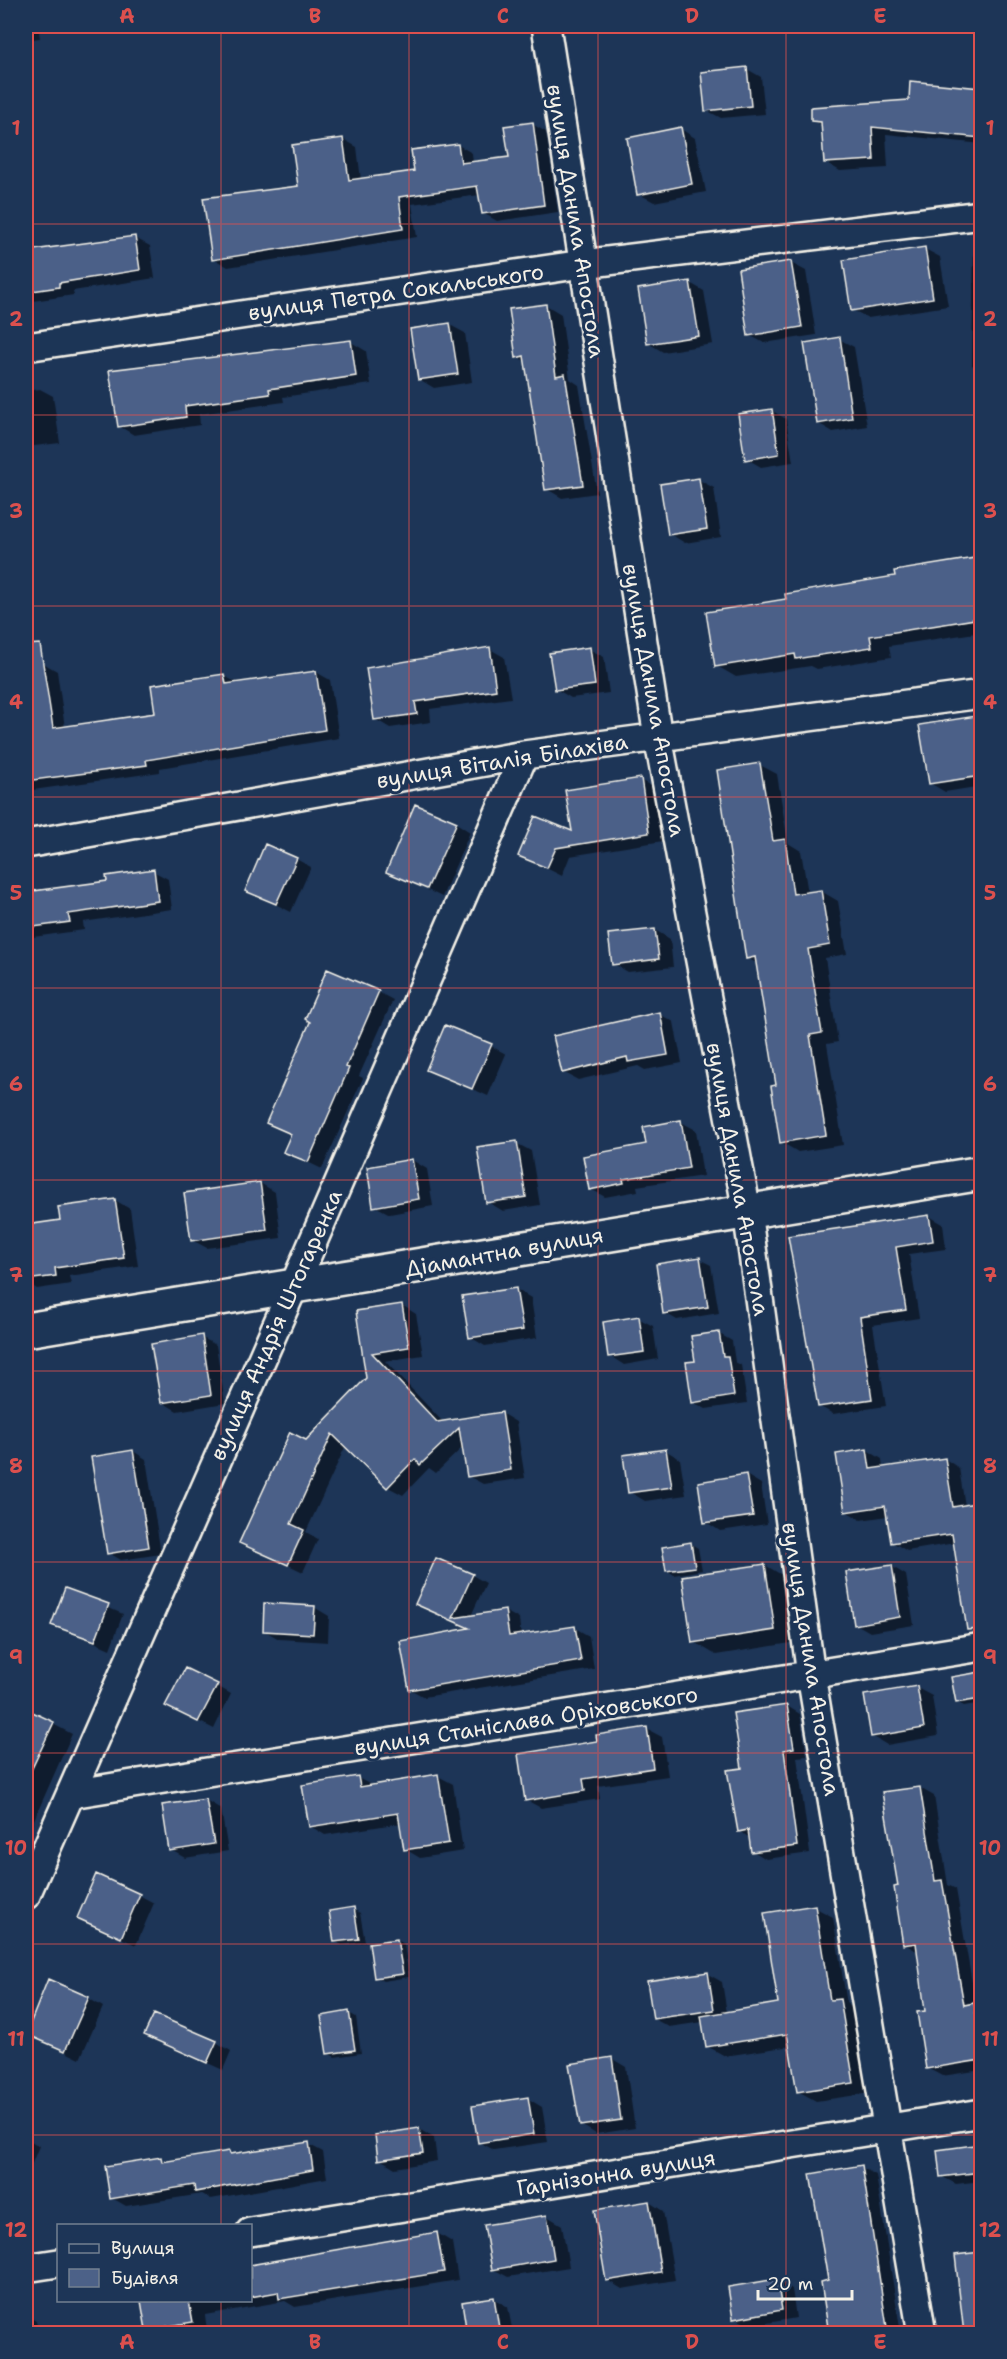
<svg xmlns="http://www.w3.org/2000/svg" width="1007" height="2359" font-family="'Shantell Sans',sans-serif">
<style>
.shadow{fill:#0007}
.building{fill:#4c6188;stroke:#f4f1e8;stroke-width:1.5}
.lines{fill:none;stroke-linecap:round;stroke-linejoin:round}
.street-casing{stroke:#f4f1e8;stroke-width:32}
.secondary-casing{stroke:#f4f1e8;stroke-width:38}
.street{stroke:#1d3557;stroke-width:27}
.secondary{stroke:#1d3557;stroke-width:33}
.grid{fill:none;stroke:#dc504e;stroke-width:1.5;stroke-opacity:0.55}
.labels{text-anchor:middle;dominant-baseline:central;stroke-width:6;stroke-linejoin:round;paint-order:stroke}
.street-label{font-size:22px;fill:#f4f1e8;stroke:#1d3557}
.neatline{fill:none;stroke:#dc504e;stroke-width:2}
.grid-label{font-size:20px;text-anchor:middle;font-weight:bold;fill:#dc504e}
</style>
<rect width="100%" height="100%" fill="#1d3557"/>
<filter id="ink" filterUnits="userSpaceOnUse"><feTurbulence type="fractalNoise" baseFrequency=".0167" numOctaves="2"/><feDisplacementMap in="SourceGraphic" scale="12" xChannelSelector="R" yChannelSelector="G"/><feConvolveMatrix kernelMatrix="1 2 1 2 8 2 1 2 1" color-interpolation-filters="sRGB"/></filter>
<g filter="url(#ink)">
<path class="shadow" d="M26,26H38L40,38L26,40Z
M747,69L761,77L765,114L721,118L706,110Z
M912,83L982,90V144L886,134L888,168L840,171L825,162L823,126L813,120L910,102Z
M532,124L546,132L558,212L497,221L483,213L480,195L412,204L417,237L228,267L214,259L300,188L343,139L357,147L361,180L416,172L458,145L472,153L473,163L510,158Z
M681,129L695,138L706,192L654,202L639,194Z
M135,238L150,246L155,278L73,291L74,295L26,302V252Z
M974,239H982V371L972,365Z
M925,249L940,257L948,306L868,318L853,310Z
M791,263L806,271L816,335L764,343L749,335Z
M690,283L704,291L713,344L663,352L648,343Z
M546,305L561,314L570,379L579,385L597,493L562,498L547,489L527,362L517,357Z
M450,325L465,333L472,382L434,388L419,379Z
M839,339L854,347L867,426L833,432L818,423Z
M351,342L366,351L371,384L283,397L284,402L199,414L200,425L134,435L119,426Z
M40,389L53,396L60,443L26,447V391Z
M771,410L786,419L793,462L761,467L747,459Z
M699,480L714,488L721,537L685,543L670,534Z
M982,558V632L889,646L891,657L817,669L811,666L736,677L717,666L788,600L897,578L896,572Z
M490,649L504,657L511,698L430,709L431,722L390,728L375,719Z
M589,649L604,657L609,693L571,698L556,689Z
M43,663L57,671L65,728L157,714L224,676L238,683L316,672L330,680L339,738L160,768V772L26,791V666Z
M976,718L982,721V786L945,792L930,783Z
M760,765L777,774L788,843L801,851L808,893L821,891L838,901L847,954L825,958L838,1042L827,1044L843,1145L798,1152L781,1142L778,1087L758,964L747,958Z
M640,780L655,788L663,841L570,856L562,876L520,855L574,833Z
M456,823L470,832L442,897L388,871Z
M296,859L311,867L291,912L247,890Z
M153,871L168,879L172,909L83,922L84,930L26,938V894L108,882Z
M655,930L670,939L673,967L628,972L614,964Z
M378,992L393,1000L359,1076L363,1078L322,1169L285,1151L292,1135L268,1122Z
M659,1014L674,1022L682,1063L645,1070L638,1066L578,1080L563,1072Z
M491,1046L506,1054L488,1096L428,1069Z
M681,1122L696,1130L703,1176L637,1186L638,1191L605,1197L591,1189Z
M516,1143L531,1151L540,1205L503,1211L488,1202Z
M412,1160L427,1169L433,1206L390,1214L375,1206Z
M260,1183L275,1192L281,1238L207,1248L192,1240Z
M115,1200L130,1209L138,1266L69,1276L71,1284L37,1289L26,1282V1226L62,1221Z
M929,1216L943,1224L946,1249L909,1254L919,1318L873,1325L886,1406L833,1414L819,1406L790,1237Z
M699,1259L711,1265L719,1313L677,1320L665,1313Z
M516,1289L531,1298L537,1338L485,1346L470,1337Z
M402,1305L416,1314L423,1355L385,1361L443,1422L501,1413L516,1422L525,1478L483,1484L468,1476L464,1446L436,1473L429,1468L403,1495L388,1487L346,1445L306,1532L318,1539L303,1572L241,1542L306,1441L368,1378L357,1312Z
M638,1318L653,1326L658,1359L624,1365L610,1356Z
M718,1333L732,1341L735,1362L741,1365L747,1403L706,1409L693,1402L697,1362Z
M201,1337L216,1345L225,1403L177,1411L162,1402Z
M665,1450L680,1459L686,1495L645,1501L630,1492Z
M867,1450L882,1459L883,1468L945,1459L959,1468L965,1506L982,1504V1607L978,1608L955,1543L907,1551L892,1542L888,1516L861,1520L846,1511Z
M133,1451L146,1459L161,1554L121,1560L109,1553Z
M746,1475L761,1484L767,1524L720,1531L706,1522Z
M691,1544L698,1548L702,1570L674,1575L667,1570Z
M765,1565L787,1578L797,1642L716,1655L694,1642Z
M891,1566L906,1575L914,1625L870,1632L856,1624Z
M472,1575L486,1583L471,1616L505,1611L519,1619L521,1636L575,1628L589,1636L594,1669L424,1697L410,1689L471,1629L417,1603Z
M66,1590L123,1614L110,1649L53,1624Z
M314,1607L329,1616L328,1642L279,1639L265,1631Z
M982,1673V1703L964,1706L957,1702L953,1678Z
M217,1686L231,1694L214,1729L182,1713Z
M917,1688L932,1696L938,1736L887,1745L872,1736Z
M787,1706L800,1714L807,1756L797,1757L810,1853L766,1859L753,1851L750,1838L739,1831L744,1769Z
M26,1710L72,1734L26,1838Z
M647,1729L662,1737L668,1776L598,1786L600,1799L541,1808L526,1800L598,1743Z
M438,1776L453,1784L463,1851L420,1858L405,1849L401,1823L325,1835L310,1826L358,1778L373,1786Z
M920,1788L934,1796L948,1885L956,1889L976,2006L982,2009V2070L942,2076L927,2068V2012L918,1952L905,1944L899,1888Z
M206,1800L221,1809L228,1851L185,1858L171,1850Z
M139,1895L154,1903L136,1945L78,1918Z
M814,1907L833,1917L847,2004L858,2011L871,2093L816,2101L798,2091L791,2046L725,2056L707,2046L703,2022L669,2027L654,2019L708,1974L722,1982L727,2013L780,2005Z
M353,1909L360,1913L365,1942L342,1945L335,1941Z
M397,1940L404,1944L409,1977L383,1981L376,1977Z
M88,1998L103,2007L80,2059L27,2033Z
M349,2013L356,2017L361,2053L335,2057L328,2053Z
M146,2035L216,2042L231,2051L223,2070Z
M611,2058L626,2067L635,2128L596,2134L581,2125Z
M527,2098L542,2107L548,2142L494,2150L479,2142Z
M419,2129L434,2138L437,2161L395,2168L380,2159Z
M26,2138L39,2146L26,2178Z
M308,2144L323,2152L327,2178L211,2199L202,2194L126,2206L112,2198L161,2159L167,2162Z
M982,2146V2181L956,2184L941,2176L938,2151Z
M861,2167L876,2175L901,2334H830V2282Z
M649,2202L663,2211L675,2280L622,2289L607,2280Z
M547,2216L562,2225L569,2267L508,2277L493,2269Z
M437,2233L452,2242L458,2280L295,2307L285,2301L205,2315L207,2330L188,2334H155L148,2329L143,2300H250V2266Z
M982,2253V2320H978L957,2256Z
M777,2280L792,2289L796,2318L750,2326L735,2318Z
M493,2298L508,2307L513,2334H469Z
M26,2315L36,2321L39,2334H26Z"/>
<path class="building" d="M747,67L751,106L705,111L701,72Z
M910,81L981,88V138L872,127L874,160L824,163L821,122L811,121V107L909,100Z
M533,122L544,205L482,214L477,186L399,197L403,229L212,260L203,198L298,186L292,145L343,138L349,180L414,171L411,150L458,144L461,163L509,157L504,126Z
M681,127L692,184L637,195L627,138Z
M135,236L140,270L59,283V287L26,292V251Z
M925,247L933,298L851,311L843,260Z
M791,261L802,327L748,336L738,269Z
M690,281L699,336L647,344L638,289Z
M546,304L556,376L565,374L583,485L545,490L524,356L516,358L509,309Z
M450,323L458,374L418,380L410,329Z
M840,337L852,418L817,424L804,343Z
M351,340L356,376L269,389L270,394L185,406L186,417L118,427L109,370Z
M772,409L779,454L745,460L738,414Z
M699,478L707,529L668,535L660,484Z
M981,557V618L870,636L872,647L796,659L795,654L715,667L706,612L786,599L785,594L895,576L894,571Z
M40,644L53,728L155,713L151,685L224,674L226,684L316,671L325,730L146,760L147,765L26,781V645Z
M490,647L496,690L415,702L417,714L374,720L366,668Z
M590,647L595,685L555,690L549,653Z
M976,716L981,750V776L929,784L919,725Z
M760,763L773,841L785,839L793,894L821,890L830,945L808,949L822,1033L810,1035L826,1135L780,1143L771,1086L776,1085L755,957L746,959L717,770Z
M641,778L649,833L556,848L547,868L518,856L535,816L572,831L565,790Z
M415,804L457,822L427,889L386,872Z
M265,844L297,858L276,904L245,891Z
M154,869L158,901L68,914L70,922L26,928V892L107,881L106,876Z
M655,929L659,959L612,965L608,934Z
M327,969L379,991L346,1067L349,1068L308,1162L283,1152L291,1134L266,1123L310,1022L305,1019Z
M660,1012L668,1055L628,1062L627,1057L562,1073L553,1036Z
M445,1025L492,1044L472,1089L426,1070Z
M681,1120L689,1168L623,1179L624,1183L589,1190L583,1156L646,1144L643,1127Z
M517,1141L526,1197L486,1203L477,1147Z
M412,1159L419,1199L373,1207L367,1167Z
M260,1182L267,1230L191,1241L184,1193Z
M115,1199L124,1258L55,1268L56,1276L26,1280V1225L60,1220L58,1207Z
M929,1215L933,1241L896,1247L906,1310L860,1317L872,1399L818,1407L788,1236Z
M700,1257L708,1307L663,1314L656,1264Z
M516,1288L523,1330L469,1338L462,1296Z
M402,1304L409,1347L372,1353L437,1422L502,1412L511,1470L467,1477L459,1428L420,1465L415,1459L387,1488L332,1434L291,1524L304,1530L288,1565L239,1543L290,1432L306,1440L366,1378L356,1311Z
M639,1316L644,1352L608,1357L603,1322Z
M719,1332L723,1356H728L734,1396L692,1403L686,1362L695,1361L691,1336Z
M202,1335L211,1395L161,1403L151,1344Z
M666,1449L672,1487L628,1493L623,1455Z
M867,1449L870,1469L945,1458L953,1507L981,1502V1629L967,1630L952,1534L891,1543L885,1506L845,1512L836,1454Z
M133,1450L149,1547L107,1554L91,1457Z
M746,1474L753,1516L704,1523L698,1482Z
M691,1542L695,1567L666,1571L662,1547Z
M436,1558L473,1574L453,1618L505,1610L509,1636L575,1626L581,1661L409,1690L400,1641L469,1628L415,1604Z
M765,1564L775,1630L692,1643L682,1576Z
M892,1565L900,1617L854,1625L846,1572Z
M65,1588L109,1604L95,1641L51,1625Z
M264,1603L315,1606L313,1634L263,1631Z
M185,1668L218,1684L198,1722L165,1706Z
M981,1672V1699L956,1703L951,1677Z
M917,1686L924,1728L871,1737L864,1695Z
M787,1705L794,1748L784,1750L797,1846L751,1852L748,1830L738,1832L727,1770L742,1768L733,1713Z
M26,1709L54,1722L26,1781Z
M647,1727L653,1768L583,1779L585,1791L525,1801L518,1754L597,1741L596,1735Z
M438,1774L449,1843L404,1850L398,1813L309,1827L302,1785L358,1776L360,1787Z
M920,1787L935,1881L942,1880L964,2005L974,2003L981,2048V2060L926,2069L917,2012L925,2011L916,1943L903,1945L894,1887L898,1886L882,1792Z
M206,1799L214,1844L169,1851L162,1805Z
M96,1874L140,1894L121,1938L77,1918Z
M815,1905L830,2000L840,1999L854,2083L797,2092L787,2034L706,2047L701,2016L778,2003L764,1913Z
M354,1907L359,1939L334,1942L329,1911Z
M397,1939L403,1974L374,1978L369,1943Z
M708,1972L714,2010L653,2019L647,1981Z
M48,1979L89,1997L65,2051L26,2034Z
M349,2011L355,2050L327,2054L321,2016Z
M154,2014L217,2041L207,2063L144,2035Z
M612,2057L621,2120L580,2126L569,2064Z
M528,2097L534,2134L478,2143L472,2106Z
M419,2128L423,2153L378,2160L375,2135Z
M309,2142L313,2170L195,2192L194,2185L110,2199L105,2166L161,2157L162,2162L229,2151L230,2154Z
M981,2144V2172L940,2177L937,2150Z
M862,2165L888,2334H829L821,2282L828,2280L810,2174Z
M649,2201L661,2272L606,2281L594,2210Z
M547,2215L554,2259L492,2270L484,2225Z
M437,2232L444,2272L279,2299L278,2292L250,2297V2265Z
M981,2252V2334H964L955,2255Z
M777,2279L782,2310L733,2319L728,2287Z
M494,2297L500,2334H467L462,2302Z
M141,2301H189L193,2322L146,2330Z"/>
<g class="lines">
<defs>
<path id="street" d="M546,26L658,737L747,1211L811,1675L922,2334
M26,347L583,264L982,215
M26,844L524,755L982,694
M71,1794L982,1647
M26,1895L293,1288L524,755
M250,2232L982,2113
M26,2268L58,2263"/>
<path id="secondary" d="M26,1330L982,1173"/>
</defs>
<use href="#street" class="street-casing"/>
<use href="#secondary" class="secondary-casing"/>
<use href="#street" class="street"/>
<use href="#secondary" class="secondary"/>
</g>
</g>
<path class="grid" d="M221,26V2226M409,26V2334M598,26V2334M786,26V2334M26,224H982M26,415H982M26,606H982M26,797H982M26,988H982M26,1180H982M26,1371H982M26,1562H982M26,1753H982M26,1944H982M26,2135H982M221,2300V2334"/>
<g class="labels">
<g class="street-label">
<text transform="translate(576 221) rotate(81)">вулиця Данила Апостола</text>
<text transform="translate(396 292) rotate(-8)">вулиця Петра Сокальського</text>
<text transform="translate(654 700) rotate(80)">вулиця Данила Апостола</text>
<text transform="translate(502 761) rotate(-9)">вулиця Віталія Білахіва</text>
<text transform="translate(738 1179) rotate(80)">вулиця Данила Апостола</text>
<text transform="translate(504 1252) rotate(-10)">Діамантна вулиця</text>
<text transform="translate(276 1325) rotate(-66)">вулиця Андрія Штогаренка</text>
<text transform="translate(811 1659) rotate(81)">вулиця Данила Апостола</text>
<text transform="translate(526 1721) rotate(-9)">вулиця Станіслава Оріховського</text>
<text transform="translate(616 2173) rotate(-9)">Гарнізонна вулиця</text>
</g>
</g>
<rect width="1007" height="2359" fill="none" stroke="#1d3557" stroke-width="66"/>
<rect x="57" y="2224" width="195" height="78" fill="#1d3557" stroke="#738091" stroke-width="1.5"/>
<rect x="69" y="2244" width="30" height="9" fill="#1d3557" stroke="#738091" stroke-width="1.5"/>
<text x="111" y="2254" font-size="18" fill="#f4f1e8">Вулиця</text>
<rect x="69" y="2269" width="30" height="18" fill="#4c6188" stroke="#738091" stroke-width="1.5"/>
<text x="111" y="2284" font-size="18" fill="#f4f1e8">Будівля</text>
<path d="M758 2290v9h94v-9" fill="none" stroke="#f4f1e8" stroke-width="3"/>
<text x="767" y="2290" font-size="18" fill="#f4f1e8" stroke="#1d3557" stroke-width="4.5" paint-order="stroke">20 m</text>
<rect x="33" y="33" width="941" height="2293" class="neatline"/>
<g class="grid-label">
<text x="127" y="23">A</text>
<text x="315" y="23">B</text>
<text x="503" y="23">C</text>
<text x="692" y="23">D</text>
<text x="880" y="23">E</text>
<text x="16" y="135">1</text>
<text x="990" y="135">1</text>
<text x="16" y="326">2</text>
<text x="990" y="326">2</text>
<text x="16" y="518">3</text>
<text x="990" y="518">3</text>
<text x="16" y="709">4</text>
<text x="990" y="709">4</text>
<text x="16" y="900">5</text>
<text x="990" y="900">5</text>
<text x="16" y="1091">6</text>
<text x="990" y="1091">6</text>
<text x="16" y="1282">7</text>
<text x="990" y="1282">7</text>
<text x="16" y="1473">8</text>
<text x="990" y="1473">8</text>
<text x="16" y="1664">9</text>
<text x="990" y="1664">9</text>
<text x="16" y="1855">10</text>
<text x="990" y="1855">10</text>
<text x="16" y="2046">11</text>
<text x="990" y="2046">11</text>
<text x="16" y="2237">12</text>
<text x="990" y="2237">12</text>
<text x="127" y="2349">A</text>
<text x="315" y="2349">B</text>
<text x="503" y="2349">C</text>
<text x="692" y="2349">D</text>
<text x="880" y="2349">E</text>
</g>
</svg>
